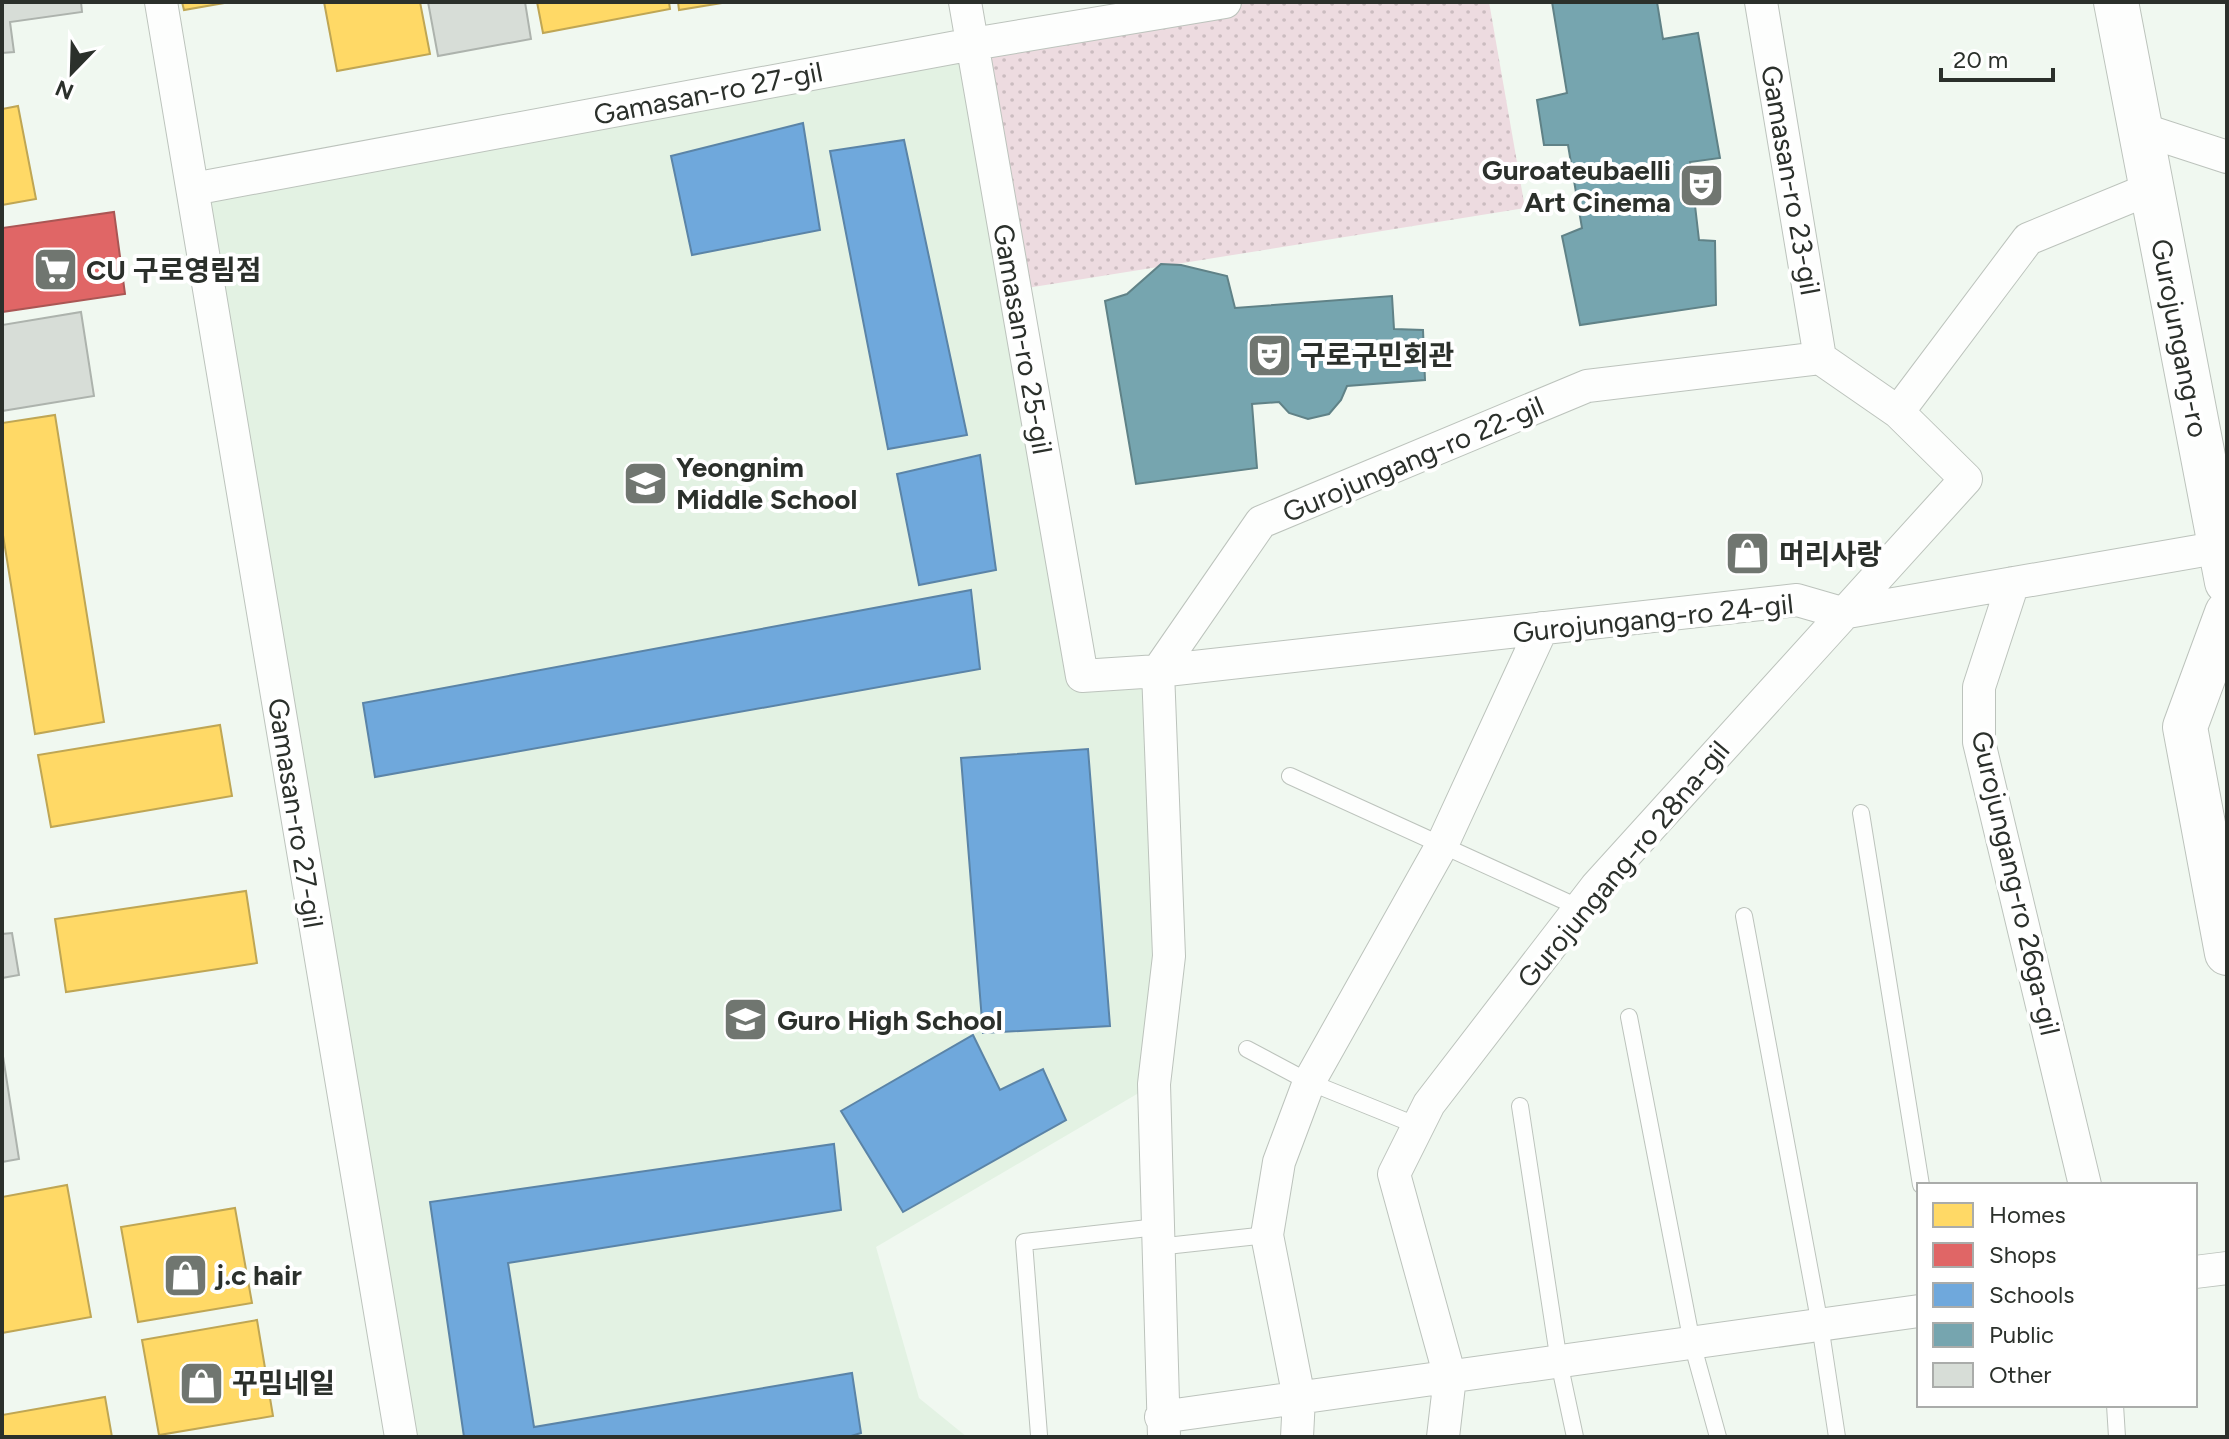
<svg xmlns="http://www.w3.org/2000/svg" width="2229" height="1439" font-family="Figtree,'Noto Sans KR',sans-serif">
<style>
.built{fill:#e3f2e3}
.park{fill:url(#park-dots)}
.homes{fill:#ffd966;stroke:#bfa654;stroke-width:2}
.shops{fill:#e06666;stroke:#aa5654;stroke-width:2}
.schools{fill:#6fa8dc;stroke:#5b84a7;stroke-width:2}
.public{fill:#76a5af;stroke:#608287;stroke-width:2}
.building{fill:#d7ddd7;stroke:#adb3ad;stroke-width:2}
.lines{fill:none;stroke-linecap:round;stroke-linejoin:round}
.lane-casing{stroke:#bcc3bc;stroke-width:18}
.street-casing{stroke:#bcc3bc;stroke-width:34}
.secondary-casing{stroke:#bcc3bc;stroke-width:46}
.lane{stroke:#fdfefd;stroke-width:16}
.street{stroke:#fdfefd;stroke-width:32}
.secondary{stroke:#fdfefd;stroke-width:44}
.labels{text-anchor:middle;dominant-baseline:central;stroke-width:8;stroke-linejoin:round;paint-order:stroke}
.street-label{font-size:28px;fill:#2b302b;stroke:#fff}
.poi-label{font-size:28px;font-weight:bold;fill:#2b302b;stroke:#fff;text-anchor:start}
</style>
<defs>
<pattern id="park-dots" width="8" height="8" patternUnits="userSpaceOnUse" patternTransform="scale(2)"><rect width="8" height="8" fill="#eddbe0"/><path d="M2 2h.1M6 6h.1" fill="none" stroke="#cbbcc0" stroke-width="1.8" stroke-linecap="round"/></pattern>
</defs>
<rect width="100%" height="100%" fill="#f0f8f0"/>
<path class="built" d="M973,44L1082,675L1158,671L1154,1084L876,1247L919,1398L967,1437H401L193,189Z"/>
<path class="park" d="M1225,2H1489L1525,208L1015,290L973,44Z"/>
<path class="homes" d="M182,2H230L184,10Z
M324,2H420L430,54L337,71Z
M537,2H669L670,9L543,33Z
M678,2H728L679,10Z
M18,106L36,199L2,205V109Z
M55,415L104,722L35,734L2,529V423Z
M220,725L232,796L51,827L38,755Z
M246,891L257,963L66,992L55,919Z
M67,1185L91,1317L2,1333V1197Z
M235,1208L252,1303L138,1322L121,1227Z
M257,1320L273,1416L159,1435L142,1340Z
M105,1397L112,1437H2V1415Z"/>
<path class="shops" d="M114,212L125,294L2,312V228Z"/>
<path class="schools" d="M803,123L820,230L692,255L671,156Z
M904,140L967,435L888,449L830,151Z
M980,455L996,570L919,585L897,474Z
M971,590L980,669L375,777L363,703Z
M1088,749L1110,1026L983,1033L961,758Z
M973,1035L1000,1090L1043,1069L1066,1120L903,1212L841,1111Z
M834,1144L841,1210L508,1263L534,1427L852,1373L861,1433L848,1437H464L430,1202Z"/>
<path class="public" d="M1552,2H1657L1663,39L1698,33L1720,158L1690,162L1699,240L1715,241L1716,305L1580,325L1562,236L1582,228L1568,145H1544L1537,100L1567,93Z
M1161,264L1181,265L1227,276L1235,308L1392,296L1394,329L1423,330L1425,380L1347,386L1341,400L1329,414L1308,419L1289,413L1279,402L1252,404L1257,468L1136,484L1105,301L1127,294Z"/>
<path class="building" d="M2,2H81L82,12L10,22L14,52L2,53Z
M428,2H525L531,39L438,56Z
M81,312L94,396L2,411V325Z
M12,933L19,975L2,978V934Z
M2,1050L19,1159L2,1162Z"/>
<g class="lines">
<defs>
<path id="lane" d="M1290,776L1580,908
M1861,813L1921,1185
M1744,916L1820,1325L1837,1437
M1629,1017L1692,1343L1718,1437
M1247,1049L1309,1082L1418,1126
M1520,1106L1559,1362L1575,1437
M1157,1247L1267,1235
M2115,1405L2117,1437
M1039,1435L1024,1242L1157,1227"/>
<path id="street" d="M161,2L401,1437
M965,2L1082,676L1158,671L1797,600L1842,613L2227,546
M1761,2L1820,358
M2141,129L2227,157
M193,189L973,44L1225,2
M1898,412L2028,239L2152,188
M2013,583L1979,687V742L2085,1185
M2195,1272L2227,1268
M1161,1417L1919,1311
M1164,1437L1154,1084L1169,956L1158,671L1261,522L1587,386L1820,358L1898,412L1966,479L1596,887L1429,1104L1394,1174L1450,1377L1443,1437
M1297,1437L1299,1398L1267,1235L1279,1162L1309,1082L1442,845L1542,628"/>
<path id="secondary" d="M2116,2L2227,582
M2227,613L2185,727L2227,953"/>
</defs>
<use href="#lane" class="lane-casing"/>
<use href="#street" class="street-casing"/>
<use href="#secondary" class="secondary-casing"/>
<use href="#lane" class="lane"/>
<use href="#street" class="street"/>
<use href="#secondary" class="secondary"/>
</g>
<defs>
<symbol id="theatre-square" viewBox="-11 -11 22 22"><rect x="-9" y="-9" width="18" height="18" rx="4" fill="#707670" stroke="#fff"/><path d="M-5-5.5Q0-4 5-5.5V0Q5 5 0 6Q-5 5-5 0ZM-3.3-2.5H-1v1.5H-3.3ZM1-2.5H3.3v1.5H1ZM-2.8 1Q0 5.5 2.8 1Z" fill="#fff"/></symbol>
<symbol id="supermarket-square" viewBox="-11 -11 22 22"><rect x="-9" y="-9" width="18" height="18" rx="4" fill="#707670" stroke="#fff"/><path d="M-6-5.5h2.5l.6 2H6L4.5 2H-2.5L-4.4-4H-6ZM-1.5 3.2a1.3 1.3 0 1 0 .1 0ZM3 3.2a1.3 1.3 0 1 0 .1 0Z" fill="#fff"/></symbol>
<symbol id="school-square" viewBox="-11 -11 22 22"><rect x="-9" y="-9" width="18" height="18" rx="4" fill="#707670" stroke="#fff"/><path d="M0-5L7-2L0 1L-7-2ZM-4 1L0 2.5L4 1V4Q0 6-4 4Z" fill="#fff"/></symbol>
<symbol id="shop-square" viewBox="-11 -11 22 22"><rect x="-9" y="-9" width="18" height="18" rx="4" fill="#707670" stroke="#fff"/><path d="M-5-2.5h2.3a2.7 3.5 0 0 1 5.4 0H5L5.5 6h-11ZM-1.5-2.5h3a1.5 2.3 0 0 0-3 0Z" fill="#fff"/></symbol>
</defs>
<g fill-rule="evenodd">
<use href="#theatre-square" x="1676" y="160" width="51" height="51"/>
<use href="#supermarket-square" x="30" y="244" width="51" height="51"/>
<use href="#theatre-square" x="1244" y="330" width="51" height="51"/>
<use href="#school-square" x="620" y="458" width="51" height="51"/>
<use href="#shop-square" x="1722" y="528" width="51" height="51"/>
<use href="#school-square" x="720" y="994" width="51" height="51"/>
<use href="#shop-square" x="160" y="1250" width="51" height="51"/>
<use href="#shop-square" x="176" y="1358" width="51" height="51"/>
</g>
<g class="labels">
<g class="street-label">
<text transform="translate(708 93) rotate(-11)">Gamasan-ro 27-gil</text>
<text transform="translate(1791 180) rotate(80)">Gamasan-ro 23-gil</text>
<text transform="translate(2180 338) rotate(79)">Gurojungang-ro</text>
<text transform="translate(1023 339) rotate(80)">Gamasan-ro 25-gil</text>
<text transform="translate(1413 459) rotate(-23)">Gurojungang-ro 22-gil</text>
<text transform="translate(1653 618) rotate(-6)">Gurojungang-ro 24-gil</text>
<text transform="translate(296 813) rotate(81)">Gamasan-ro 27-gil</text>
<text transform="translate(1623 864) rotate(-50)">Gurojungang-ro 28na-gil</text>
<text transform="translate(2016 883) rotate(77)">Gurojungang-ro 26ga-gil</text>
</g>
<g class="poi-label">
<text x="1671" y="170" text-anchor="end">Guroateubaelli<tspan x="1671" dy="32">Art Cinema</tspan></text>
<text x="86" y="270">CU 구로영림점</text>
<text x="1300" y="355">구로구민회관</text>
<text x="676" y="467">Yeongnim<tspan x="676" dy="32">Middle School</tspan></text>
<text x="1779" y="554">머리사랑</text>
<text x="777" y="1020">Guro High School</text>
<text x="216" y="1275">j.c hair</text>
<text x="232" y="1383">꾸밈네일</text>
</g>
</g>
<rect width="2229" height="1439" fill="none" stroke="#2b302b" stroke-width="8"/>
<rect x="1917" y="1183" width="280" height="224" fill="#ffffff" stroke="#aaacaa" stroke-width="2"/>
<rect x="1933" y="1203" width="40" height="24" fill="#ffd966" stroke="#aaacaa" stroke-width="2"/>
<text x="1989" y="1223" font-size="24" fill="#2b302b">Homes</text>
<rect x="1933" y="1243" width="40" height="24" fill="#e06666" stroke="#aaacaa" stroke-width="2"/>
<text x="1989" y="1263" font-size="24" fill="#2b302b">Shops</text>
<rect x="1933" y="1283" width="40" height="24" fill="#6fa8dc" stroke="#aaacaa" stroke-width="2"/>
<text x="1989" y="1303" font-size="24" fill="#2b302b">Schools</text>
<rect x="1933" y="1323" width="40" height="24" fill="#76a5af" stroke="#aaacaa" stroke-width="2"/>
<text x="1989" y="1343" font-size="24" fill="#2b302b">Public</text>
<rect x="1933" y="1363" width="40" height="24" fill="#d7ddd7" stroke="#aaacaa" stroke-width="2"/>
<text x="1989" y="1383" font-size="24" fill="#2b302b">Other</text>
<g transform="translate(72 72) rotate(203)" stroke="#ffffff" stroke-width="6" paint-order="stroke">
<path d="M0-6L14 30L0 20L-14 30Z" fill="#2b302b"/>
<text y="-12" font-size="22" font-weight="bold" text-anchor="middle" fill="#2b302b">N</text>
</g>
<path d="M1941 68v12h112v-12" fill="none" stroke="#2b302b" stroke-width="4"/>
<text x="1953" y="68" font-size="24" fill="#2b302b" stroke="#ffffff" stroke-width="6" paint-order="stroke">20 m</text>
</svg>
